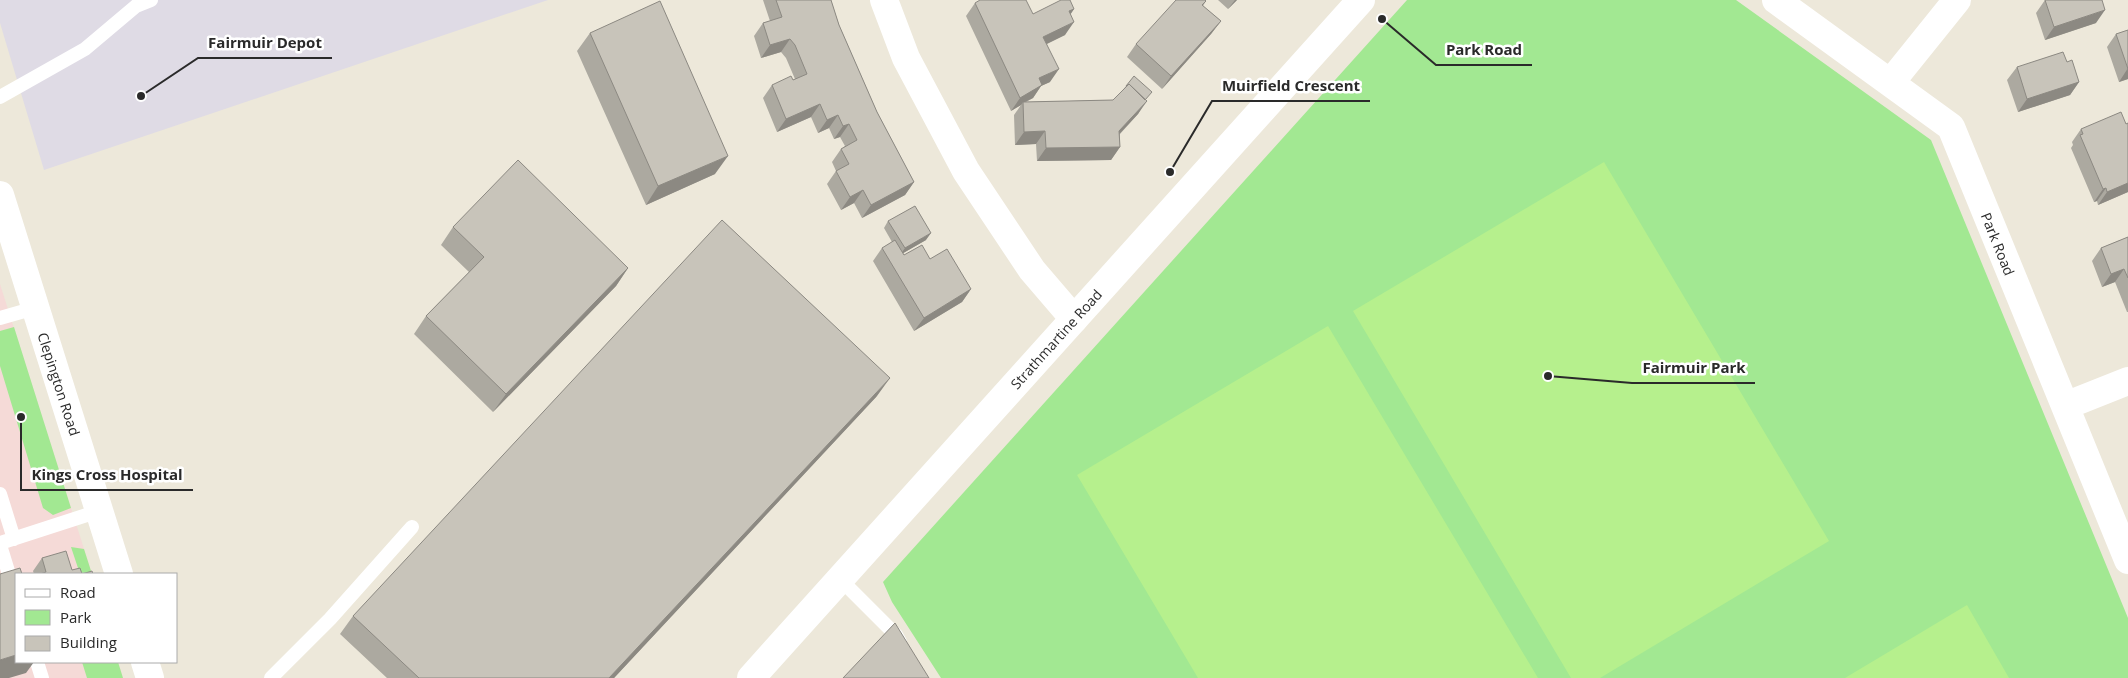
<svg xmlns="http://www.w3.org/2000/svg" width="2128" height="678" font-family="'Open Sans',sans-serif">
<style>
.industrial{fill:#dfdbe5}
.medical{fill:#f5dad7}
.green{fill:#a2e892}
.pitch{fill:#b6f08d}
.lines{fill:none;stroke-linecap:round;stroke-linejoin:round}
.lane{stroke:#fff;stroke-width:14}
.street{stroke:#fff;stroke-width:28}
.secondary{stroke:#fff;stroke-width:28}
.wall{fill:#aca9a0}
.shaded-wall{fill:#8c8982}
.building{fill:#c8c4ba;stroke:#8c8982}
.labels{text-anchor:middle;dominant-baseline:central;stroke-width:5;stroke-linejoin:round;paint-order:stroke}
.street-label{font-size:14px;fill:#2a2a2a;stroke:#fff}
.leader{fill:none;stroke:#2a2a2a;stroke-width:2}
.callout-dot{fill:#2a2a2a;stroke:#fff;stroke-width:2}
.callout-label{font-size:15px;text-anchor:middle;font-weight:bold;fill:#2a2a2a;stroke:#fff;stroke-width:5;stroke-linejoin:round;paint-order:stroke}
</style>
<rect width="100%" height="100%" fill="#ede8da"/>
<path class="industrial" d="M0,0H548L44,170L0,23Z"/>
<path class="medical" d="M0,284L92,574H16V662H118L123,678H0Z"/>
<path class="green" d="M1407,0H1736L1931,140L2128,618V678H941L892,602L883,582Z
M14,327L71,508L53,515L43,508L0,366V331Z
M71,547L84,549L92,574H80Z
M82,662H118L123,678H87Z"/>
<path class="pitch" d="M1604,162L1829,541L1600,678H1571L1353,311Z
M1328,326L1538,678H1198L1077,475Z
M1967,605L2009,678H1845Z"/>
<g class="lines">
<path class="lane" d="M0,97L85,49L136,6L151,0
M0,318L35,308
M0,494L14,539
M0,543L99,511
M0,545L16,597
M840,579L896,635L900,642
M37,662L42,678
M271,678L330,619L412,527"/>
<path class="street" d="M884,0L906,58L966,171L1032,270L1074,319
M1776,0L1951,127L2128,560
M1891,82L1957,0
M2065,406L2128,381"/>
<path class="secondary" d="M0,195L119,574
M145,662L150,678
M751,678L1361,0"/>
</g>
<path class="wall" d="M763,0H831L839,25L877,112L914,182L905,195L862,218L854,203L841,210L827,184L836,171L832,162L841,149L845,146L840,137L834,139L829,128L818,133L811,117L777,132L763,98L772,85L795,79L786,58L781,52L761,58L754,36L763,23L770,21Z
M1218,0H1237L1228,9Z
M2045,0L2096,23L2045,40L2036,13Z
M1206,1L1203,6L1221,21L1211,34L1162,89L1127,57L1136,44Z
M975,3L1033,14L1074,9L1070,15L1065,35L1047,44L1050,82L1041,86L1033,98L1026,102L1113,100L1122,91L1126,86L1146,100L1138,114L1120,134V147L1111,160L1037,161L1036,144L1015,145L1014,115L1021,105L1011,111L966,16Z
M2128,30V79L2119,82L2107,47L2116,34Z
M590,33L715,174L646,205L577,51Z
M2067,62L2079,82L2070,95L2018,112L2007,80L2017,67Z
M2128,123V192L2098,205L2097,201L2094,202L2071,148L2073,145L2072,142L2081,129L2126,124Z
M888,221L926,240L903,253L904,255L930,259L971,289L962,302L914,331L873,261L882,248L892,242L884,228Z
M453,227L628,268L616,286L493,412L414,334L426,316L469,272L441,245Z
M2128,237V312H2127L2115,282L2102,287L2092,261L2101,248Z
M877,396L614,678H387L340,634L353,616Z
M42,558L82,574H93H34L33,571Z"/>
<path class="shaded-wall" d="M1235,0H1237L1228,9Z
M1074,9L1065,22L1069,11Z
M2105,10L2096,23L2045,40L2054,27Z
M1221,21L1211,34L1162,89L1171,76Z
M1074,22L1065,35L1034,50L1043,37Z
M790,39L781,52L761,58L770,45Z
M2128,68V79L2119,82Z
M1059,69L1050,82L1041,86L1033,98L1023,103V102L1021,105L1011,111L1020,98L1039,78Z
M2079,82L2070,95L2018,112L2027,99Z
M1147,101L1138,114L1110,144L1119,131Z
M820,104L811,117L777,132L786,119Z
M838,115L829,128L818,133L827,120Z
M849,124L840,137L834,139L843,126Z
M1045,131L1036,144L1015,145L1024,132Z
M1120,147L1111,160L1037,161L1046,148Z
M728,156L715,174L646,205L658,186Z
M914,182L905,195L862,218L871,205Z
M2128,183V192L2098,205L2107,192Z
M2106,188L2097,201L2094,202L2103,189Z
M863,190L854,203L841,210L850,197Z
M931,233L926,240L900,255L905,248Z
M628,268L616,286L493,412L506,394Z
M2124,269L2115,282L2102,287L2111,274Z
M971,289L962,302L914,331L924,318Z
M890,378L877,396L614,678H609Z
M16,655V662H34L26,673L9,678H0V660Z"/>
<path class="building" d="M776,0H831L839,25L877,112L914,182L871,205L863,190L850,197L836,171L849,164L841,149L857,140L849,124L843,126L838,115L827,120L820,104L786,119L772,85L791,76L793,80L807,74L795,45L790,39L770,45L763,23L782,17Z
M980,0H1026L1033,14L1061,0H1070L1074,9L1069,11L1074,22L1043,37L1059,69L1039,78L1042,85L1020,98L975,3Z
M1176,0H1205L1206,1L1202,5L1221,21L1171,76L1136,44Z
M2045,0H2102L2105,10L2054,27Z
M660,1L728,156L658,186L590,33Z
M2128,30V69L2116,34Z
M2063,52L2067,62L2072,60L2079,82L2027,99L2017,67Z
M1134,76L1152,92L1145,100L1129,84L1126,86Z
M1129,84L1147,101L1119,131L1120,147L1046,148L1045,131L1024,132L1023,102L1113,100Z
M2121,112L2126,124L2128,123V183L2107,192L2106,188L2103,189L2080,135L2083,134L2081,129Z
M518,160L628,268L506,394L426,316L484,257L453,227Z
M915,206L931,233L905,248L888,221Z
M722,220L890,378L609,678H419L353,616Z
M2128,237V278L2124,269L2111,274L2101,248Z
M895,240L904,255L922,245L930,259L947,249L971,289L924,318L882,248Z
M66,551L72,570L80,568L82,574L92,571L93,574H40L46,572L42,558Z
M20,568L22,574H16V655L0,660V574Z
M895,623L929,678H843Z"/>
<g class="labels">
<g class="street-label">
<text transform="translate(1998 244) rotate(68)">Park Road</text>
<text transform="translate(1056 339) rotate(-48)">Strathmartine Road</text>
<text transform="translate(59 384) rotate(72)">Clepington Road</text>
</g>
</g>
<path class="leader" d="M141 96L198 58H332M1382 19L1436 65H1532M1170 172L1212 101H1370M1548 376L1632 383H1755M21 417L21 490H193"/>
<g class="callout-dot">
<circle cx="141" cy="96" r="5"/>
<circle cx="1382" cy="19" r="5"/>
<circle cx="1170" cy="172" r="5"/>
<circle cx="1548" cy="376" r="5"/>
<circle cx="21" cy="417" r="5"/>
</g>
<g class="callout-label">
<text x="265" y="48">Fairmuir Depot</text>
<text x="1484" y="55">Park Road</text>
<text x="1291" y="91">Muirfield Crescent</text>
<text x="1694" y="373">Fairmuir Park</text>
<text x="107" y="480">Kings Cross Hospital</text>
</g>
<rect x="15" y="573" width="162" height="90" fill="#ffffff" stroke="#aaaaaa"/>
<rect x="25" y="589" width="25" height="8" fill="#ffffff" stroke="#aaaaaa"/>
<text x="60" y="598" font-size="15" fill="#2a2a2a">Road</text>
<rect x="25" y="610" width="25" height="15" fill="#a2e892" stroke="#aaaaaa"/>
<text x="60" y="623" font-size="15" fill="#2a2a2a">Park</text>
<rect x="25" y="636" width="25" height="15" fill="#c8c4ba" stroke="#aaaaaa"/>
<text x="60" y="648" font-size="15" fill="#2a2a2a">Building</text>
</svg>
